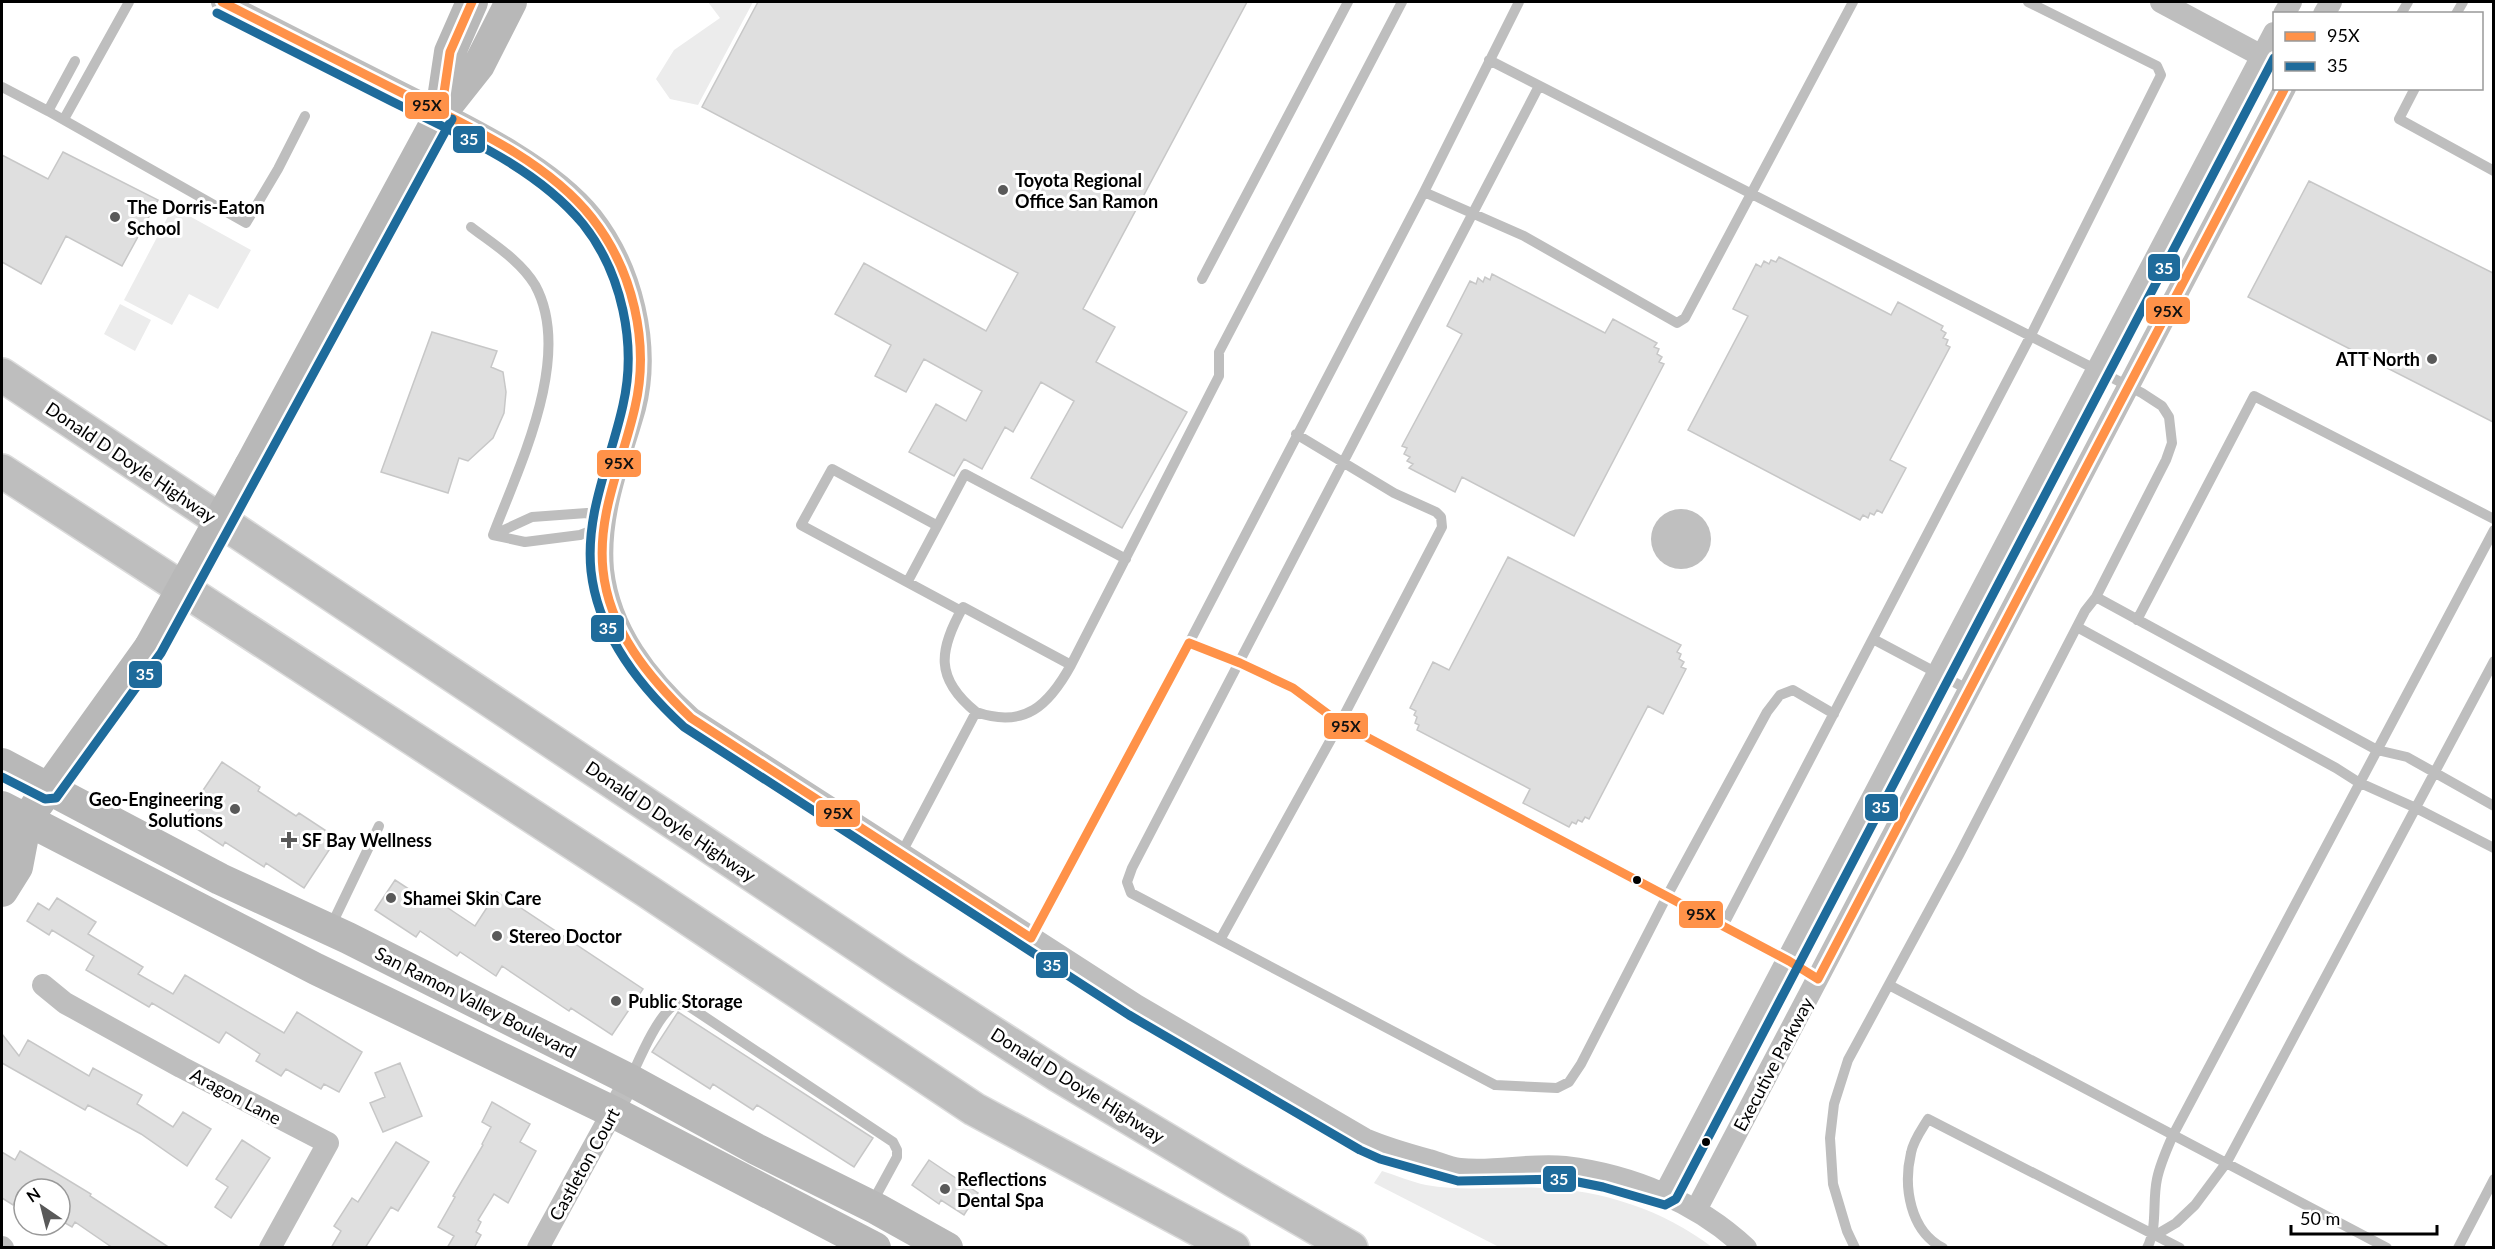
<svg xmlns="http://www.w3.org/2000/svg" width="2495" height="1249" font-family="Lato,sans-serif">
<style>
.green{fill:#ececec}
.water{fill:#bfbfbf}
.building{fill:#dfdfdf;stroke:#c7c7c7;stroke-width:1.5}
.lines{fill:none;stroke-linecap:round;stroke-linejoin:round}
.highway-casing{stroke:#dbdbdb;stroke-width:36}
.lane{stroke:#bebebe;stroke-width:10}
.street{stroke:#bebebe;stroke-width:22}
.secondary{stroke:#b8b8b8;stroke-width:32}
.highway{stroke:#bebebe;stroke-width:33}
.secondary-bridge{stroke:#b8b8b8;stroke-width:32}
.bus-1-casing{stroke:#fff;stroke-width:14}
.bus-2-casing{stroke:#fff;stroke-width:14}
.bus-1{stroke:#ff9249;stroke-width:9}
.bus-2{stroke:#1e6b9b;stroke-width:9}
.poi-dot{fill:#595959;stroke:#fff;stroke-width:2}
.bus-dot{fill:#000;stroke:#fff;stroke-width:2}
.labels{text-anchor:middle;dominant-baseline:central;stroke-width:6;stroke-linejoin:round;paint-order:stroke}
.poi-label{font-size:18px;font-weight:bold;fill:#000;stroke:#fff;text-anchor:start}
.street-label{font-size:18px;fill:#000;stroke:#fff}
.line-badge{stroke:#fff;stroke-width:2}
.badge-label{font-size:16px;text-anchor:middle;font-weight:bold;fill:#fff}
.pale-badge-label{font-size:16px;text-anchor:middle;font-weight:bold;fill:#111}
</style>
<rect width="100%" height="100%" fill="#fff"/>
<path class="green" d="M708,2H753L698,105L670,99L656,79L674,50L720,18Z
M173,207L251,250L218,309L189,294L172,325L124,300Z
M120,304L151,320L135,351L104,334Z
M1382,1171C1396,1175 1411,1182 1426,1185C1465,1192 1502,1186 1541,1188C1603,1190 1663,1210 1712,1247H1499L1374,1183Z"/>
<path class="water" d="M1651 539a30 30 0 1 1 60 0a30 30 0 1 1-60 0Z"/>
<path class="building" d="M758,2H1247L1083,309L1115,327L1096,362L1187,412L1122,528L1031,478L1074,401L1041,382L1013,432L1005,427L982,469L964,459L954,476L909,452L936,404L966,421L982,391L924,359L906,392L875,376L891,345L835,314L864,263L986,331L1018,273L702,107Z
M63,152L158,200L122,266L66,236L41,284L2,262V155L48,179Z
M2309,181L2493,273V422L2248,297Z
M1779,257L1891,315L1898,302L1943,326L1941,330L1946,333L1943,338L1948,340L1946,345L1950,347L1890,460L1906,468L1882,513L1877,510L1874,515L1870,513L1868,518L1863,515L1860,520L1688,430L1748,316L1733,309L1756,264L1761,267L1764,261L1769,264L1771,260L1776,262Z
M1492,274L1605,333L1613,319L1657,343L1654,347L1659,349L1657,354L1662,357L1659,362L1664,364L1574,536L1462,477L1455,492L1409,468L1413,464L1407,461L1410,457L1404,454L1407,448L1402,446L1462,334L1447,326L1470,281L1476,284L1478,278L1483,282L1485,277L1490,280Z
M432,332L497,351L491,367L503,372L506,392L504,413L493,438L468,461L459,458L448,493L381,472Z
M1508,557L1681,645L1677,652L1681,654L1679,659L1684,662L1681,667L1686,669L1663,714L1648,706L1589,819L1585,817L1582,822L1578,820L1576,824L1572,822L1569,827L1523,803L1530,789L1417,730L1419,725L1415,723L1417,717L1414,715L1416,711L1410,708L1433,662L1449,670Z
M222,762L260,787L258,791L296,816L299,813L337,838L304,888L266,863L264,867L225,842L223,846L183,820Z
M395,880L433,905L436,900L475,926L497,892L643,989L612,1035L571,1008L569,1011L502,966L496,976L460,952L457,956L420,931L416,937L375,910Z
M57,898L96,922L88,934L143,967L138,974L173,994L185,975L284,1033L297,1012L362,1052L339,1092L324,1084L321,1089L286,1069L281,1076L256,1061L260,1054L226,1032L219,1043L152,1003L149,1007L86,970L94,956L52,930L49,935L27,921L38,903L49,910Z
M678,1012L873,1138L854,1167L757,1105L753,1110L713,1084L710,1089L652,1052Z
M2,1034L19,1056L28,1040L89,1076L93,1068L142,1095L137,1104L173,1127L183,1112L211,1129L187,1166L141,1134L88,1105L85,1110L2,1063Z
M400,1063L422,1116L383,1132L370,1103L385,1097L375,1073Z
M492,1102L530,1124L520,1142L536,1151L508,1203L494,1194L478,1220L481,1222L476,1232L481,1235L474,1248H447L454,1236L438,1227L455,1197L453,1196L483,1145L482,1144L491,1127L482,1122Z
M242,1140L270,1158L231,1218L215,1207L228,1187L216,1179Z
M396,1142L429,1162L398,1211L391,1207L365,1248H331L341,1231L334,1226L352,1198L358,1202Z
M20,1151L91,1194L90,1196L170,1248H113L75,1222L72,1227L60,1220V1189H23L13,1205L2,1198V1152L15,1160Z
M929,1160L978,1193L964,1215L941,1200L939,1204L912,1185Z"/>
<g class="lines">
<defs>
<path id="highway" d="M2,375L901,974L1058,1075L1235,1181L1351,1248
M2,471L647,891L974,1109L1233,1248"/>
</defs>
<use href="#highway" class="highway-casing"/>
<path class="lane" d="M2401,14L2408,2
M2456,14L2463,2
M1489,60L2142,393L2162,406L2169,417L2172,443L2166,460L2096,597L2085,611L1959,855L1848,1060L1834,1104L1830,1138L1833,1184L1847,1231L1855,1248
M1539,86L1132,868L1127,882L1131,893L1495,1085L1557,1088L1569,1082L1581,1064L1667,896L1767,712L1780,695L1793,690L1834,714
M2,87L48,111L75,61
M2415,88L2399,119L2494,171
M48,111L246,223L278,169L305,116
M64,119L129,2
M1424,192L1524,236L1677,323L1685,318L1853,2
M471,227C493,244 520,260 535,285C574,356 519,466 493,535
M1202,279L1348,2
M936,525L832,469L801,525L961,611
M493,535L532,517L587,513L604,526
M493,535L525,542L580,535L604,526
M908,581L965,474L1126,559
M2096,597L2377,750L2407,757L2494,806
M2137,620L2254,396L2494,519
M2077,627L2336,768L2358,782L2416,808L2494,848
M1873,639L1969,690
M1189,643L1240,663L1293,688L1340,723L1789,961L1818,979
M1071,665L1219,376V352L1402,2
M901,854L976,712C934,678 939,650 963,607L1071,665C1049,705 1025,729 976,712
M331,926L379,826
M1723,926L2030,337L2161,75L2157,66L2028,2
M1031,938L1189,643L1424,192L1519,2
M1220,940L1340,723L1442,527L1441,517L1436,512L1394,493L1296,434
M1889,985L2387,1248
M631,1077C639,1060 657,1017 673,1006C678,1003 682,1005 687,1005L893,1142L897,1150V1157L872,1203
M2154,1236L2176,1223L2195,1205L2227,1162L2494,661
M1943,1248C1910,1231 1903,1187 1911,1153C1913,1141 1922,1129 1928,1119L2180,1248
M2147,1248C2158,1227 2152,1202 2157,1179C2160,1164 2167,1149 2173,1135L2494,530
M2458,1248L2494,1179"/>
<path class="street" d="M222,2C280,31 338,61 396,90C459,122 549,163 592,217C632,268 651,345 635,408C620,461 598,513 603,570C610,631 648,679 691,718L1136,1005L1365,1139C1386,1148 1407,1154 1429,1160C1439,1163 1450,1168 1460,1169C1495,1173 1531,1163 1565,1167C1631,1175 1697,1202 1746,1248
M2161,2L2273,62
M2284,14L2291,2
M2324,14L2331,2
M43,985L65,1003L181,1067L328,1143L270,1248
M1665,1193L2274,33
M1696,1210L2285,88
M2,1247L3,1248
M538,1248L630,1080"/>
<path class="secondary" d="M441,112L450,52L472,2
M250,466L441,113L479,65L511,2
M2,764L220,879L348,938L630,1080L756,1149L877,1209L947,1248
M2,807L316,969L613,1112L875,1248
M2,840L26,820L150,647
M2,891L17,867L26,820"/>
<use href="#highway" class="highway"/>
<path class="secondary-bridge" d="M150,647L250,466"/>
<defs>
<path id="bus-1" d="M222,2C279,31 336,60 392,88C459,122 545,158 592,218C633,270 650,343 635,407C623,461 597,513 603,570C609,630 649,678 691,718L1031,938
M441,113L450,52L472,2
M1189,643L1240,663L1293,688L1340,723L1789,961L1818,979
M1031,938L1189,643
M1818,979L2285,88"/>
<path id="bus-2" d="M217,13C275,42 333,72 391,101C457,134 535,166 583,224C622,273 637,344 623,405C611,460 585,513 591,571C598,634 639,686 684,727L1129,1015L1360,1150L1380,1159L1458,1181L1563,1179L1603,1187L1665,1205L1676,1199L2274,58
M2,777L45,799L56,798L161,653L452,119"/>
</defs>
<use href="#bus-1" class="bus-1-casing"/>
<use href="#bus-2" class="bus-2-casing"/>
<use href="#bus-1" class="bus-1"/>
<use href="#bus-2" class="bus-2"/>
</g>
<g class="poi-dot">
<circle cx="1003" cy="190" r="6"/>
<circle cx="115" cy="217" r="6"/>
<circle cx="2432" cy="359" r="6"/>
<circle cx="235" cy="809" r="6"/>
<path d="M286 831h6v6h6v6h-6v6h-6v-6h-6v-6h6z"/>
<circle cx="391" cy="898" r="6"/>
<circle cx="497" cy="936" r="6"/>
<circle cx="616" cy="1001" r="6"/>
<circle cx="945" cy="1189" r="6"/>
</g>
<g class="bus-dot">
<circle cx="1637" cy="880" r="5"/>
<circle cx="1706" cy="1142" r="5"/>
</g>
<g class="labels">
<g class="poi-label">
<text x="1015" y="180">Toyota Regional<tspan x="1015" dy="21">Office San Ramon</tspan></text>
<text x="127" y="207">The Dorris-Eaton<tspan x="127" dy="21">School</tspan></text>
<text x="2420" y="359" text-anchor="end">ATT North</text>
<text x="223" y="799" text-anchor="end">Geo-Engineering<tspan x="223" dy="21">Solutions</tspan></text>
<text x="302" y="840">SF Bay Wellness</text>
<text x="403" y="898">Shamei Skin Care</text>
<text x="509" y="936">Stereo Doctor</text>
<text x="628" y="1001">Public Storage</text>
<text x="957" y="1179">Reflections<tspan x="957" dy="21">Dental Spa</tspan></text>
</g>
<g class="street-label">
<text transform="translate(131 462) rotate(34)">Donald D Doyle Highway</text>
<text transform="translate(671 821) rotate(34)">Donald D Doyle Highway</text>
<text transform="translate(476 1002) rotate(27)">San Ramon Valley Boulevard</text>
<text transform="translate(1773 1064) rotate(-62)">Executive Parkway</text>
<text transform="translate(1078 1085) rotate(32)">Donald D Doyle Highway</text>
<text transform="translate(236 1096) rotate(28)">Aragon Lane</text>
<text transform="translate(584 1164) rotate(-61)">Castleton Court</text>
</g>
</g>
<g class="line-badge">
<rect x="404" y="91" width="46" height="29" rx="6" fill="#ff9249"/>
<rect x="452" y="125" width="34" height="29" rx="6" fill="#1e6b9b"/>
<rect x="2147" y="253" width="34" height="29" rx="6" fill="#1e6b9b"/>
<rect x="2145" y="296" width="46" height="29" rx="6" fill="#ff9249"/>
<rect x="596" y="449" width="46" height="29" rx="6" fill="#ff9249"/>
<rect x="590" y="614" width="35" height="29" rx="6" fill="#1e6b9b"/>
<rect x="128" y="660" width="35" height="29" rx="6" fill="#1e6b9b"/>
<rect x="1323" y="712" width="46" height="28" rx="6" fill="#ff9249"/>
<rect x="1864" y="793" width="35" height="29" rx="6" fill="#1e6b9b"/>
<rect x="815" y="799" width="46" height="29" rx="6" fill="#ff9249"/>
<rect x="1678" y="900" width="46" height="29" rx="6" fill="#ff9249"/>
<rect x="1035" y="951" width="34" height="28" rx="6" fill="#1e6b9b"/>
<rect x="1542" y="1165" width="35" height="28" rx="6" fill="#1e6b9b"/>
</g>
<g class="badge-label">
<text x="469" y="145">35</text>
<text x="2164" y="274">35</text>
<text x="608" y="634">35</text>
<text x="145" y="680">35</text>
<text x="1881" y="813">35</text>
<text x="1052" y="971">35</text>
<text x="1559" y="1185">35</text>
</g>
<g class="pale-badge-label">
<text x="427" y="111">95X</text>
<text x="2168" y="317">95X</text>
<text x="619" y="469">95X</text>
<text x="1346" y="732">95X</text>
<text x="838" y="819">95X</text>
<text x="1701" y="920">95X</text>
</g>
<rect width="2495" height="1249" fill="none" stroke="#000000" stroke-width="6"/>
<rect x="2273" y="12" width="210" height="78" fill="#ffffff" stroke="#999999" stroke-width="1.5"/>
<rect x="2285" y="32" width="30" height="9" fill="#ff9249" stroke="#999999" stroke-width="1.5"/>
<text x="2327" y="42" font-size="18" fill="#000000">95X</text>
<rect x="2285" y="62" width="30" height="9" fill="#1e6b9b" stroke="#999999" stroke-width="1.5"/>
<text x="2327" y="72" font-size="18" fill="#000000">35</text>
<g transform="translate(42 1207) rotate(325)"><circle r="28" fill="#ffffff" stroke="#999999" stroke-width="1.5"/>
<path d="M0-4.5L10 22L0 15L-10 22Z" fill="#595959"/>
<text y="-9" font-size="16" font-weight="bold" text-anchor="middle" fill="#000000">N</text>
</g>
<path d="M2291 1225v9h146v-9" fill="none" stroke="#000000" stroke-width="3"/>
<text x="2300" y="1225" font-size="18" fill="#000000" stroke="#ffffff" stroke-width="4.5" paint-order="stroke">50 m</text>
</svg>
